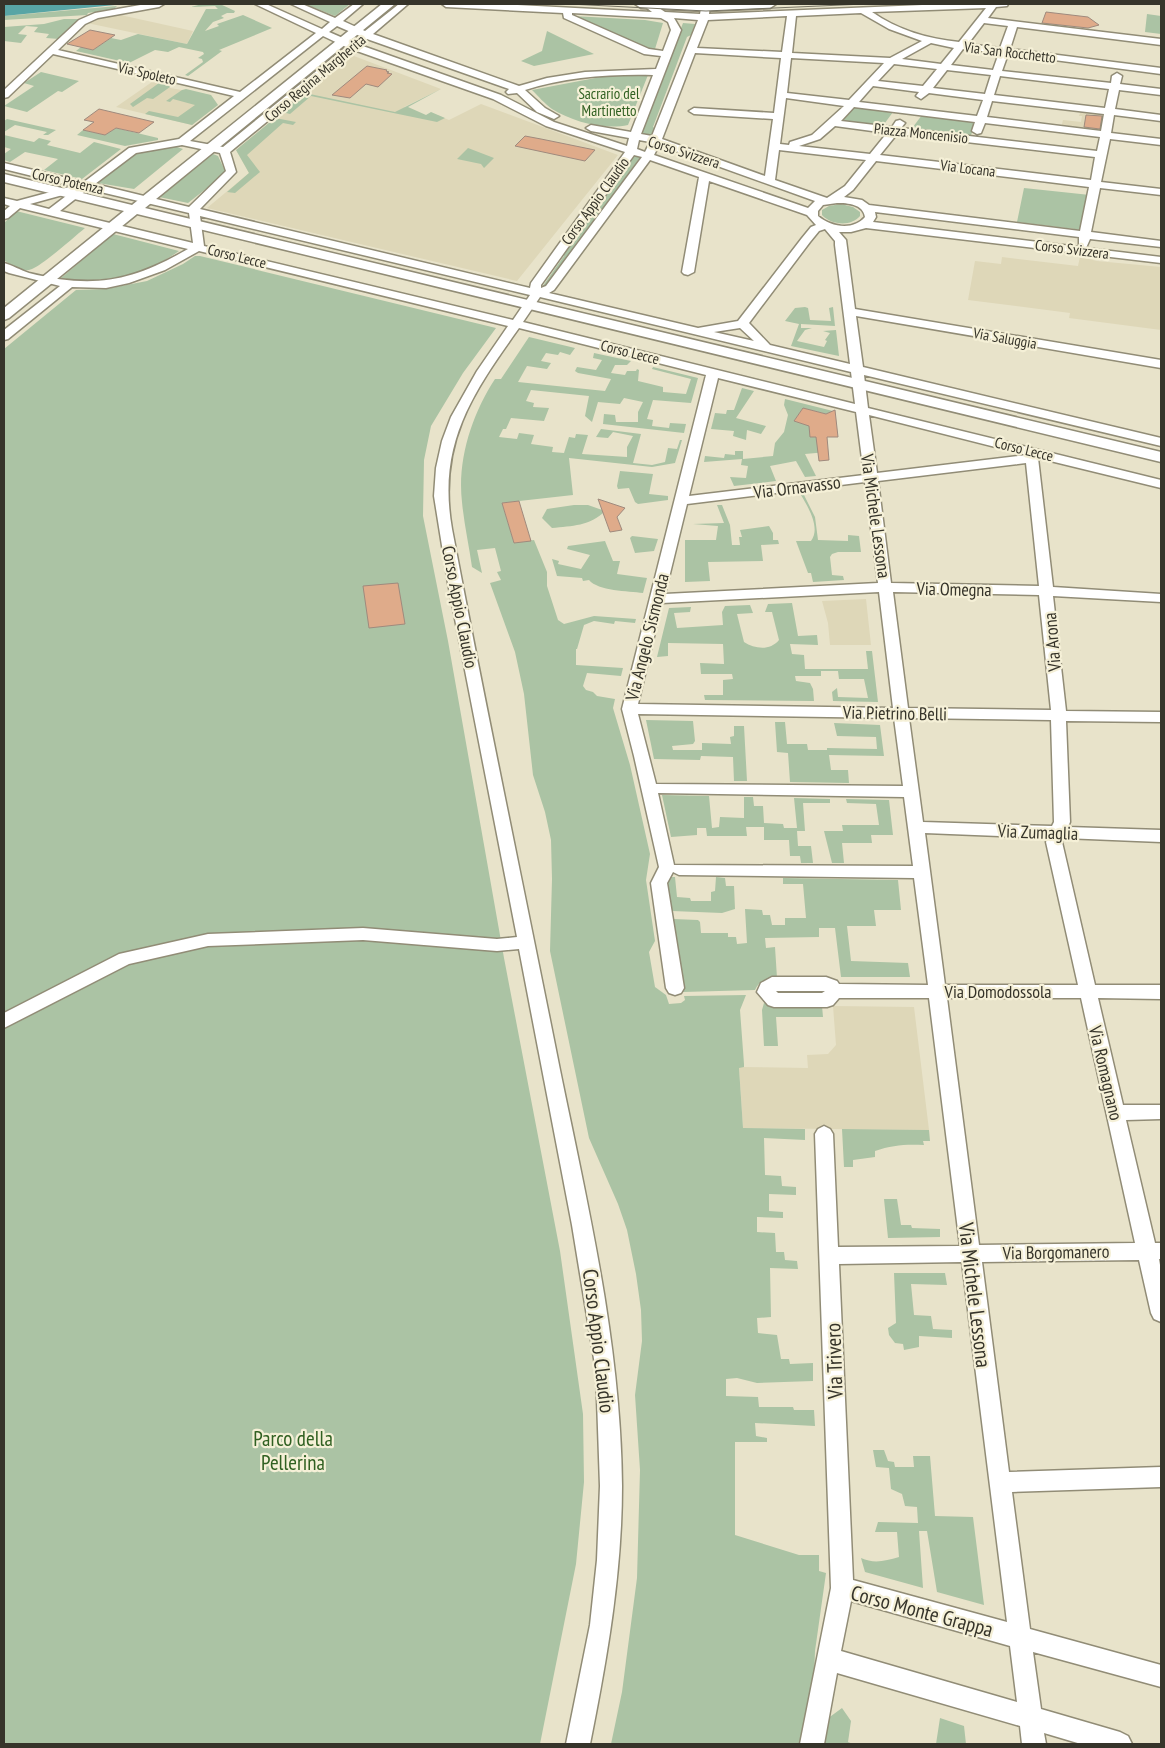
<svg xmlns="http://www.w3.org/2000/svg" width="1165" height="1748" font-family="'PT Sans Narrow',sans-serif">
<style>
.built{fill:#ded7b8}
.green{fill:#abc3a4}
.water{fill:#58a5a5}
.building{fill:#dfab8a;stroke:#9f8a7d}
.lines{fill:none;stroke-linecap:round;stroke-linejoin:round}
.minor-casing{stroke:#918c76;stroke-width:3}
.major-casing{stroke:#918c76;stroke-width:3}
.minor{fill:#fff;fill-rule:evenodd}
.major{fill:#fff;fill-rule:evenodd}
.tram{stroke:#767363;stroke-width:1}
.labels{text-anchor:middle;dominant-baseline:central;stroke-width:4.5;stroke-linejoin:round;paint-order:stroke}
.far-street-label{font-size:15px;fill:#36342a;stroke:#f5f0d7}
.far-park-label{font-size:15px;fill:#306021;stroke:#f5f0d7}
.street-label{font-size:18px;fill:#36342a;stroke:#f5f0d7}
.near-street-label{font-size:21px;fill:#36342a;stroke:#f5f0d7}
.near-park-label{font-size:21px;fill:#306021;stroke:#f5f0d7}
</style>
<rect width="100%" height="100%" fill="#e8e3ca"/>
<path class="built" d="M120,14L125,16L193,31L187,44L87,23L99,18Z
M354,56L441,89L404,107L429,118L437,115L449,120L481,104L618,155L517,281L207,208L249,173L236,150L350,57Z
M152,82L169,86L170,88L211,95L218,105L192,125L116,107Z
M1081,110L1104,113L1099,133L1061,128L1063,120L1081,122L1082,116H1079Z
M1002,257L1078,266L1080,257L1097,261L1161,267V330L1069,318L1070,313L968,300L975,261L1001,264Z
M866,599L871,645H830L828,623L822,601Z
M833,1006L914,1007L929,1130L743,1128L739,1067L808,1068L807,1055L828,1054L836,1045Z"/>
<path class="green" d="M202,4H220L235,11L234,13H227L221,16L224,18L213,22L205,31L219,26L217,24L243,15L272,28L219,50L222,51L188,76L185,75L203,62L202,59L198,58L204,54L203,52L179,47L168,52L155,50L129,63L76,51L81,47L93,50L111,38L121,40L138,34L187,44L206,9H218L215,6L191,7Z
M305,4H350L335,16Z
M117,6L114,9L88,13L87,15L4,20V16Z
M1147,14L1161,16V34L1145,32Z
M573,16L645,20L663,23L655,49H648Z
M64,19H81L59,39L46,38L49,34L34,32L38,27L26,26L18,34L27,35L21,43L4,41V27L44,24Z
M683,23L695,24L691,35L687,37L653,127L656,129L650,136L641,134Z
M547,31L594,54L534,66L521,61L542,51Z
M41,72L79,81L62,92L58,91L27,112L4,106L34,86L24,83Z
M637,74L648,75L628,125C604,130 573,122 552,109C545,104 538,96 532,90L606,76Z
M159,83L169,86L170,87L153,99L147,98L133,107L130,104Z
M186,89L211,95L218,105L192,125L145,114L149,111L178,117L195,105L173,99L170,102L166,101L182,90Z
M441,89L408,107L426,115L431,112L445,118L437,122L311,96L290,114L282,112L305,93L395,112Z
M853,107L893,112L882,127L840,122Z
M922,115L976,121L970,138L910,131Z
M275,118L296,122L293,125L283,123L247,155L260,172L235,193L227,192L249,173L236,150Z
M7,119L56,130L48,135H43L47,132L15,125L4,132V121Z
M116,128L158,138V140L125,146L77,135L83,130L105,135Z
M4,135L34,142L39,138L51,141L47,145L80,153L94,142L121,149L82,179L44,170L58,159L25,152L10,162L4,160V154L11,149L4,147Z
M174,146L183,149L134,189L98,183L138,152Z
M468,148L494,158L484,168L481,164L457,159Z
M213,154L218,156L226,173L188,203L159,197Z
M633,155L641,156L543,291L540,290L564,256V250Z
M1024,188L1090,195L1083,230L1017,222Z
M841,204L853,207L860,212V216C851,227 831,225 822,215V210L829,206Z
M16,211L85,228C74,237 44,264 32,269C22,273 12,266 4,260V223Z
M113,234L179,251C146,275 102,285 61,278Z
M195,256H200L496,328L463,373L431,426L424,460L423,516L448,641L504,958L560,1251L583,1414L584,1482L576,1564L540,1744H4V349L76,290L106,289L147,281L183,264Z
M805,307L808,308L810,320L831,321L829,308L833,307L835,326L801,324V328H812L805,330L797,341L824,347L827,341L825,340L830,333L823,331L836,330L839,356L791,346L799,324L785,321L795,308Z
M529,337L575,348L570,355L560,352L558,355L546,353L541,361L551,363L547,369L527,366L518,382L605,391L611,379L578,373L575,371L577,367L596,370L602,360L593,358L594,353L631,361L627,365H615L611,373L625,375L627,371H636L637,369L639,370L638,381L663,387V392L686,394L691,379L652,369L653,367L698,378L691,403L653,400L647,419L653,420L652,426L669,428L670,423L686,424L684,433L603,424L604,414L615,415L616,422H638V412L643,402L624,398L620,404L598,402L592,422L585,416L589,396L531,390L526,401L534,403L533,407L549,408L544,421L511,418L506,429H503L499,437L517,439L519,433L534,435L531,444L553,447L552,452L564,453L569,437L575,438L576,434L588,435L582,454L627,457V447L633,436L613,432L608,438L596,437L601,429L641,434L633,463L652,465L665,462L668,448L677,449L680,440H682L675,463L652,467L569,458L573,495L502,503L514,543L534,540L547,572V586L558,620L564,624L594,616L636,619L635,623L615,621L614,624L594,621L584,625L577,649H576V665L623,668L621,676L587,673L583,686L586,690L593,692L597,696L615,699L613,708L630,765L650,854L646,880L655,941L649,952L655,987L666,995L669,1004L681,1003L685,1000L684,996L746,995L740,1010L744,1064V1067L739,1068L743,1128L805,1129V1140L764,1138L765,1175L781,1176L782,1186L796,1187V1195L769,1194V1211L783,1212V1218L757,1217V1232L775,1233L776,1252H784L785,1260L797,1261L798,1269L770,1268L771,1317L757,1318L758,1333L777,1335L781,1359H789L790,1364L813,1363V1381L757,1383L737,1378L726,1379V1396L758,1397L759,1407H793L794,1410H814L815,1426L755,1423L756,1436L767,1438V1442H735V1535L799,1555H819V1571L826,1573L815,1651L814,1680L802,1744H611L622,1692L637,1578L640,1470L635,1395L642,1341L641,1310L636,1274L627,1230L618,1204L589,1138L550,951L552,879L551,840L545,812L533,775L524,694L515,652L490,583L501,580L497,572L501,571L495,548L477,550L482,573L472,567C469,545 464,524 462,502C457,460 472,414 495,379H501Z
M742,388L754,391L736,418L766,426L761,434L747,430L746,440L733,436L734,431L711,429L715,413L726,414L727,410H734Z
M785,399L833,411L826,414L803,408L794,421L805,424L808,423L827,452L805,454L816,476L805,477L796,461L770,466L776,481L734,486L730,477L746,478L748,466L741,465L742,459L704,462L705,456L724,458L725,454L735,455V451H743V459L773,456L775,443L784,432L788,415L784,405Z
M620,471L653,474L649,494L668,496V500L638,504L635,502L629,488L618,489L617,486Z
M801,495H804L815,517L818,540L848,541V535L859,536L861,552H838L832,554L830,557L832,575L843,576L844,580L813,582L811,573H808L796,541H811C821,528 808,507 801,495Z
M574,505H588L605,511C590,526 572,526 552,528L542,518L547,509Z
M717,505H722L730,525L732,545H740L739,537H742L740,530L769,526L773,533V540H778L779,544L761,545L763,561L708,562L710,581L685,582V540H716L718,526L693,524L724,523Z
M632,536L658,539L654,551L635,553L630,538Z
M605,541L613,561H620L617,574L647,578L643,593C628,591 598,591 589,580L583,581L582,578L557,576L552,559L559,561L558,564L581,569L590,555L567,549L568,546Z
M792,603L798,636L817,635L818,645L790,644L792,654L804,655L805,669H868L866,651H872L878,702L833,701L832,692L837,688L838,697L868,698L864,679H839L838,671H821V676H795L796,681L810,683L813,689L814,701L705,700L704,695H723V680L733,679L732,674H701L700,663L724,664L723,644L668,643V656L657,657L669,608L691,607L690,612L674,613L677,628L723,625L722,612L725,606L750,605L753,613L737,614L744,642C755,649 770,651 779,640L772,612H765L768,604Z
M646,720L693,721L695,741L693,744L672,746L673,750H702V743L731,744L730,737L734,736V726H744L747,781H734L733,757L701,756L700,760L654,759Z
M775,722H785L787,744H807L808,750H827V748L877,749L876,737L837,736L834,723L880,725L884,756L829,755L831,770H848L849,783L790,782L788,753L777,752Z
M662,795L709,796L712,828L719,827L720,817L744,818V797H753L754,806H763L764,823L783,824L784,828H797L794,798L830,799V803H803L805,831H797L798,846H811L813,863H801L800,856H790L789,840H764V827H746L747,836H707L706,828H697V835L671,837Z
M846,799L889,800L893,835H871L872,843H842L844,863H832L824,831H843L842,825H879L876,804L847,803Z
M666,877H675L677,897L690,898L691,901H711V892L715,891L716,877L725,878L726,886H734L735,909L722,913L672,911Z
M783,878L898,880L901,910H874L876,926H847L851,961L908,963L910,977H841L835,928H819V937L765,938L766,948L775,947L777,978C767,978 759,980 755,990L683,992L673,919L698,920L700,922L701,933H728V937H736L737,944L747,943L745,909L762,910L763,915H770L772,925H785V918H806L803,884H783Z
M764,1003L771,1006H822L823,1017H776L778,1046H764L762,1010Z
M842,1129L929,1130L930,1141H923L924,1145C906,1144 892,1145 875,1151V1157L853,1160V1167H844Z
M884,1199H897L901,1225H911L912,1228L940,1229V1237L888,1238Z
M894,1273H945L947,1285L911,1284L914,1315L931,1316L933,1329L952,1330V1338L919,1336V1347L904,1350L903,1344L895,1343L889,1335L888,1328L896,1323Z
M873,1450H884L888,1461L894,1462L895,1467H914L913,1456H930L935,1516L973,1517L984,1605L937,1592L927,1531H919L923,1588L865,1572L861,1558C874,1564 885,1561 899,1557L897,1532H875L878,1522L918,1523L917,1507L905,1506L902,1494L891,1489L889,1468L876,1467Z
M842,1708L851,1721L848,1742L853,1744H823L827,1719Z
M940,1718L964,1726L966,1744H936Z"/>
<path class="water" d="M4,4H125L4,16Z"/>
<path class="building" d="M1046,12L1088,17L1099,25L1088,28L1042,23Z
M90,30L115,35L93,50L67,44Z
M367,66L387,70L386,71L389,72L387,73L392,74L378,87L366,84L350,98L332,95Z
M99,109L154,122L139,133L116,128L105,135L83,130L94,122L84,120Z
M1086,115L1102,116L1100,129L1084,127Z
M525,136L541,139L595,150L585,161L515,146Z
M803,408L826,414L835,410L838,437H827L829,460L819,461L816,437H810L809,426L794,421Z
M598,499L625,508L617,517L622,530L610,532Z
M519,501L531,541L514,543L502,503Z
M398,583L405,624L369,628L363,586Z"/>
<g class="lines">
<defs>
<path id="minor" d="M146,4H164L159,7L98,18L85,24L58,50L240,92L316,33L255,4H266L322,29L330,22L291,4H302L335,18L354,4H363L343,21L365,31L399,4H408L373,34L519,86L547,78L585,72L656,69L661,56L644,54L564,18L563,13L446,7L442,4H496L652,12L642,4H653L665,12L700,14L702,4H710L709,14L946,4H1008L1007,6L996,7L988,18L1161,39V45L1017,27L1010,49L1161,68V74L1008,54L1002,71L1111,83L1112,76L1117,73L1122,76L1120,84L1161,89V95L1119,90L1115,109L1161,115V121L1114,115L1111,133L1161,139V145L1110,139L1101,182L1161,189V195L1100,188L1091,232L1161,241V247L1090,239L1086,248L1161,257V263L866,228L851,232H839L846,240L855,309L1161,360V368L856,316L863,367L1161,438V446L864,375L868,408L1161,480V488L1038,458L1053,587L1161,594V602L1053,596L1066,711L1161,712V722L1066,721L1070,822L1068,827L1161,830V842L1064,838L1062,842L1095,985H1161V999L1098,998L1123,1105H1161V1119L1126,1120L1155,1243H1161V1259H1159L1161,1271V1322L1154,1319L1151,1313L1139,1260L982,1262L1009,1472L1161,1467V1487L1012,1492L1030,1629L1161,1665V1687L1033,1652L1041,1709L1120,1732L1128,1736L1132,1744H1081L1044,1733L1046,1744H1022L1020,1726L837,1673L824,1744H800L831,1588L815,1134L818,1129L824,1126L830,1129L833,1134L838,1247L960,1246L929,998H839L833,1005L827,1007H774L768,1005L757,992L761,983L772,977H826L837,981L839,984L928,985L914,878L679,875L673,872L667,883L684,988L681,993L675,995L669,993L666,988L651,883L659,867L634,756L622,709L706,375L519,328C472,394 437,444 452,529C486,709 524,889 560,1070C588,1207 621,1345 622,1486C622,1574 607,1659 590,1744H566L590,1625L597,1560L600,1486L596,1371L572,1225L519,949L497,951L363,940L208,946L129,964L4,1028V1013L119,954L208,934L363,928L497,939L517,937L448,583L434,496L436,468L442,441L451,417L477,371L508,326L199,251L165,270L129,283L106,288L72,287L8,339L4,340V330L60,286L9,273L4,271V263C12,265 20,270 29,273C93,289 131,282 188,249L20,208L8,218L4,219V211L10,206L4,204V198L17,201L73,186L4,169V163L84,182L129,148L179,139L234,96L53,54L8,97L4,98V90L79,20L95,13ZM986,8L959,42C929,39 897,30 872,12ZM572,13L661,18L668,22L671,30L663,51L649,49L572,15ZM861,13L889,29L922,41L890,58L792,53L796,16ZM787,16L782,52L697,48L708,20ZM674,18L698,20L652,136L641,134L681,30ZM984,23L1008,26L1000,48L968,44ZM337,26L360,36L352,42L329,32ZM323,36L346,47L223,147L190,141ZM367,39L509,89L506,92L508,94L517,93L537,112L554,119L559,116L545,108L525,90C566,77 610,74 653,75L631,132L591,125L586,128L591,131L629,138L627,146L554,122L501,95L360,45ZM931,43L954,48L941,64L902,59ZM963,49L999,53L993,70L951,65ZM354,50L493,99L546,126L625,152L531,283L530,288L200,209L236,172L230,152ZM695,53L781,58L774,113L694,108L689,111L694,114L773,119L765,176L662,139ZM791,58L884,63L849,100L787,93ZM894,64L937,69L923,86L878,81ZM947,70L991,75L985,94L933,88ZM1000,76L1109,89L1105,108L994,95ZM873,86L919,92L916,96L921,99L929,93L983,100L977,116L859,102ZM786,98L844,106L812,135L790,142L789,145L780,144ZM992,101L1104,114L1101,131L987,117ZM854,107L975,122L972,131L977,134L981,133L985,123L1100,137L1097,151L901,128L905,123L900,120L896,121L892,127L841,121ZM835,126L887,133L870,154L799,146L820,139ZM897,134L1095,157L1091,180L880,155ZM639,140L650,142L645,152L637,149ZM182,145L220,153L226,171L189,207L95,184L136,153ZM659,145L815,201L808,208L654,155ZM779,150L866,160L845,186L827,198L775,180ZM634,155L642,157L546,286L541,288V285ZM650,160L699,177L682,272L684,274L688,275L694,272L709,181L807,215L816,225L811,227L802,238L738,321L698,328L549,293L554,290ZM876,161L1089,187L1080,231L869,205L862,200L844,197L853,190ZM88,189L189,213L193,243L60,211ZM70,193L49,209L30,204ZM837,203C848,203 863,204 865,217C853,231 831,227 818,216V211L823,205ZM875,212L1079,237V247L873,222L876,217ZM200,216L530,295L513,320L204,246ZM825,229L835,241V245L850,364L770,345L749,323L810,242L819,231ZM540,297L851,372L855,404L523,322ZM740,328L754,341L714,332ZM718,378L856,412L864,475L689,496ZM869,415L1027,455L877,473ZM1026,463L1039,586L891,583L878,481ZM865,482L878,583L665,594L687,504ZM879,592L893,708L638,704L662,603ZM893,592L1039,595L1051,710L908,708ZM638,714L894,718L903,786L656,784ZM909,718L1051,720L1054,822L1052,826L923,822ZM658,793L904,797L913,866L674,865ZM925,833L1048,838L1046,842L1078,985H945ZM776,991H825L822,993H778ZM947,998H1081L1135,1243L979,1245ZM962,1262L1007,1622L853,1580L839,1264ZM851,1601L1010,1646L1017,1702L841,1651Z"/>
<path id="major" d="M382,4H395L145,208L1161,452V462L137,214L9,318L4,320V308L124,211L4,182V174L132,205Z
M635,4H776L770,8L706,11L641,8Z"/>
</defs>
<use href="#minor" class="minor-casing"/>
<use href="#major" class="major-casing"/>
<use href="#minor" class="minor"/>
<use href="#major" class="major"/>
<path class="tram" d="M569,4L706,11L865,4"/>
</g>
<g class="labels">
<g class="far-street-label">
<text transform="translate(1010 52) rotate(7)">Via San Rocchetto</text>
<text transform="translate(147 73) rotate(13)">Via Spoleto</text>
<text transform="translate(315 78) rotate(-40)">Corso Regina Margherita</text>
<text transform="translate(921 133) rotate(6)">Piazza Moncenisio</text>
<text transform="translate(684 152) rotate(18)">Corso Svizzera</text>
<text transform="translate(968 168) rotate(7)">Via Locana</text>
<text transform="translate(68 181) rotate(13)">Corso Potenza</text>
<text transform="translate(595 201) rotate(-54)">Corso Appio Claudio</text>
<text transform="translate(1072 249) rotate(7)">Corso Svizzera</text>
<text transform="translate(237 256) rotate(14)">Corso Lecce</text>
<text transform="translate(1005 338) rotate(10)">Via Saluggia</text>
<text transform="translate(630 352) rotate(14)">Corso Lecce</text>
<text transform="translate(1024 449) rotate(14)">Corso Lecce</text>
</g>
<g class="far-park-label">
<text x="609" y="93">Sacrario del<tspan x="609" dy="17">Martinetto</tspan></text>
</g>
<g class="street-label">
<text transform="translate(797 487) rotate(-7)">Via Ornavasso</text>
<text transform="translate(876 516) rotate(82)">Via Michele Lessona</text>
<text transform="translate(954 589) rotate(1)">Via Omegna</text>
<text transform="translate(460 607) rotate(79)">Corso Appio Claudio</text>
<text transform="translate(647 637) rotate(-76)">Via Angelo Sismonda</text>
<text transform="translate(1052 642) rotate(-95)">Via Arona</text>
<text transform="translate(895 713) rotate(1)">Via Pietrino Belli</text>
<text transform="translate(1038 832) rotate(2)">Via Zumaglia</text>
<text x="998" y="991">Via Domodossola</text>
<text transform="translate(1106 1073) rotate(77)">Via Romagnano</text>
<text transform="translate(1056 1252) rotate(-1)">Via Borgomanero</text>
</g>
<g class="near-street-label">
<text transform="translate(975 1295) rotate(83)">Via Michele Lessona</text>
<text transform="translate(599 1341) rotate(83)">Corso Appio Claudio</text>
<text transform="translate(834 1361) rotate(-92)">Via Trivero</text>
<text transform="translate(922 1611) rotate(15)">Corso Monte Grappa</text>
</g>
<g class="near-park-label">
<text x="293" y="1438">Parco della<tspan x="293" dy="24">Pellerina</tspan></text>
</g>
</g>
<rect width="1165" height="1748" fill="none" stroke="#36342a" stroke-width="10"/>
</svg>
